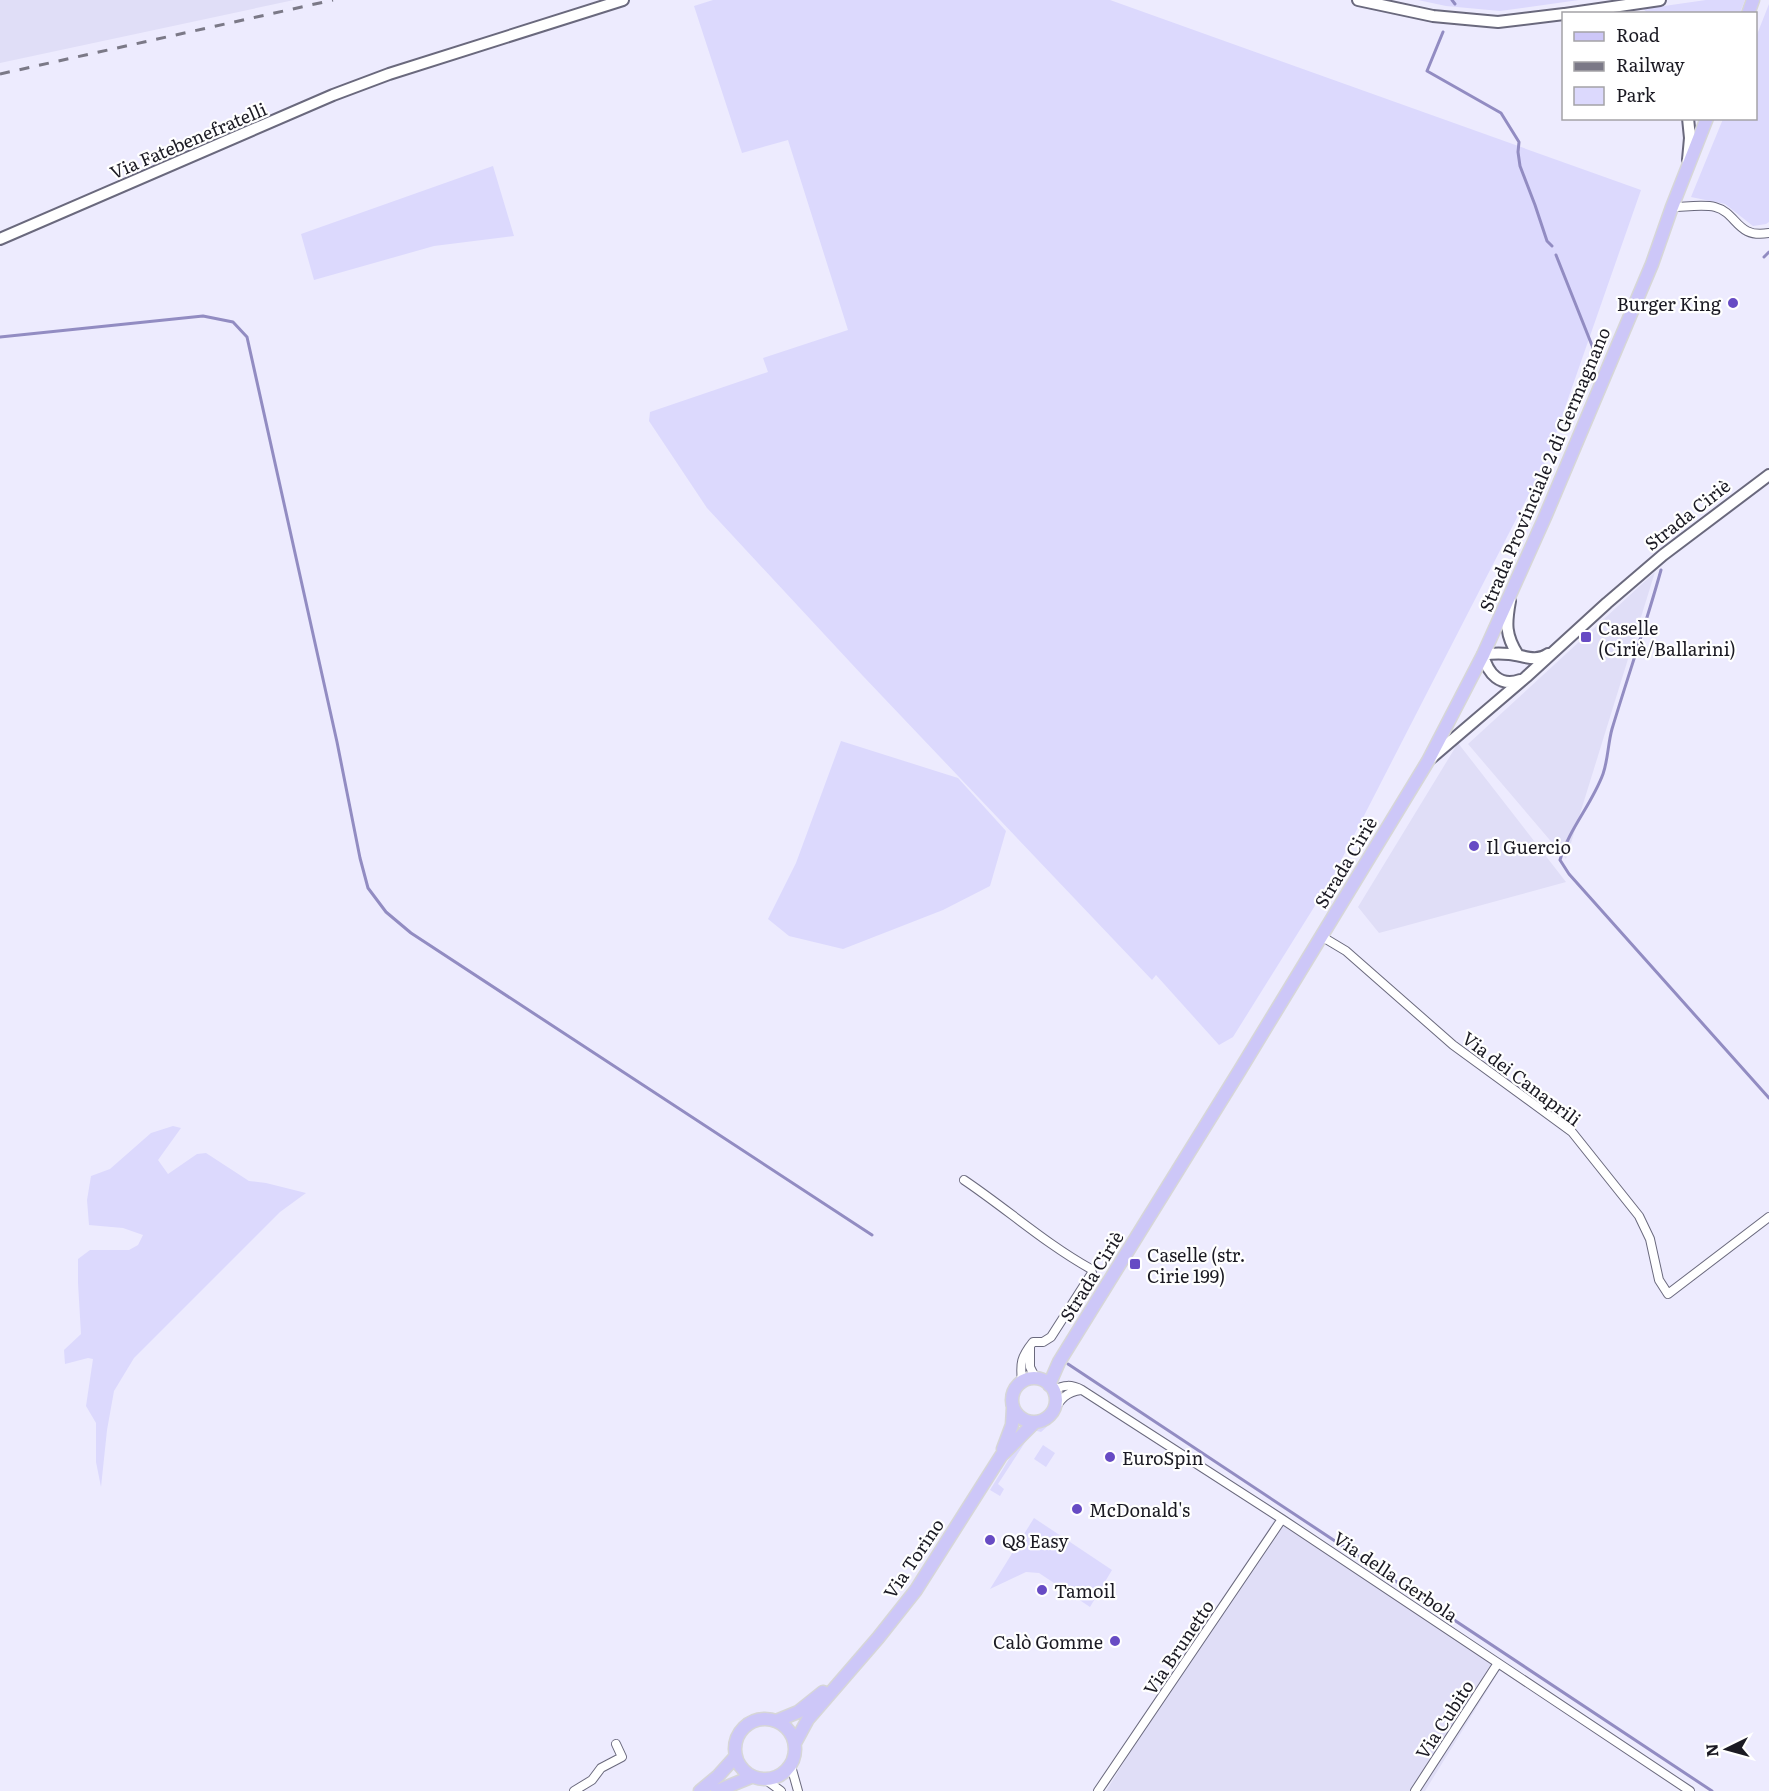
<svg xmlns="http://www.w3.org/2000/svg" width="1769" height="1791" font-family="Literata,serif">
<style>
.built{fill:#e0def7}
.green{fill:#dcd9fd}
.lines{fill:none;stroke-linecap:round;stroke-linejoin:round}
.stream{stroke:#928cc2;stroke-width:3}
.street-casing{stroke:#6a697d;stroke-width:10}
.secondary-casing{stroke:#6a697d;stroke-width:14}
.primary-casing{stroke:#d6d6d7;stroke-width:15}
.street{stroke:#fff;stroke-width:8}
.secondary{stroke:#fff;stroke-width:10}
.primary{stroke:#cdc7f8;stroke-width:12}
.rail{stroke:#7b7987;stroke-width:3;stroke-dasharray:10 10;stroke-linecap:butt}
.poi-dot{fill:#674bc4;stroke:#fff;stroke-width:2}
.labels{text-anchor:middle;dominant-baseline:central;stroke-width:4.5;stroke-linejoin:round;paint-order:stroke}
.street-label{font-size:18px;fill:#1b1a23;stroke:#fff}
.poi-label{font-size:18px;fill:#1b1a23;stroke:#fff;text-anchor:start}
</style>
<rect width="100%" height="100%" fill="#edebfe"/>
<path class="built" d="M0,0H294L0,63Z
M1655,572L1566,859L1468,744Z
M1458,743L1566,882L1379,933L1358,907Z
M1276,1517L1501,1668L1425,1791H1106Z"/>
<path class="green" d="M713,0H1110L1641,190L1547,459L1331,880L1233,1037L1219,1045L1156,975L1152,980L863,676L707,508L649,421L650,412L768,372L763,358L848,330L788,140L742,153L694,6Z
M1418,0H1579L1500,11L1446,6Z
M1706,0H1745L1740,13L1649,14L1643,9Z
M1769,4V222L1766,224L1753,226L1725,204L1691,197L1723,119L1756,118V37Z
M493,166L514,236L434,246L314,280L301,234Z
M841,741L958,778L1006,831L990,886L943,910L843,949L789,936L768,919L796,863Z
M173,1126L181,1128L158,1160L168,1174L197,1154L206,1153L249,1181L266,1183L306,1193L280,1212L134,1358L114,1391L107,1430L101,1487L96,1462V1423L86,1406L93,1359L88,1358L65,1364L64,1350L81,1334L78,1283V1259L90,1250H129L138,1245L143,1235L123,1228L89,1225L87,1200L91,1176L110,1169L151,1133Z
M1051,1423L1041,1432L1033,1430L998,1484L1004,1489L1000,1496L990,1490L1025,1433L1039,1425Z
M1043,1445L1055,1453L1046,1467L1034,1459Z
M1034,1518L1112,1570L1090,1607L1039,1573L1026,1572L990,1589Z"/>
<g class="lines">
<path class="stream" d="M1452,0L1455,4
M1443,32L1427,71L1501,113L1519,142L1518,152L1520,166L1535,205L1547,241L1552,246
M1556,255L1597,358
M1764,257L1769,252
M0,337L203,316L233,322L247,337L337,742L360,858L368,888L386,912L411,933L872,1235
M1661,570C1646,624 1628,676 1612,729C1608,743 1608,760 1603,774C1592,804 1569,829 1560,860L1569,874L1769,1098
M1068,1364L1712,1791"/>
<defs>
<path id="street" d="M1672,207C1684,207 1704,204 1715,207C1738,213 1736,239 1769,233
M1321,936L1346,951L1453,1045L1572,1132L1639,1216L1650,1239L1659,1280L1668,1294L1769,1217
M964,1180C1007,1209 1046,1244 1091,1269L1092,1273L1051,1337L1043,1342H1033C1021,1357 1020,1363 1022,1382
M1030,1347V1367L1036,1379
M1053,1390C1064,1385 1071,1384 1082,1390L1282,1519L1690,1791
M1053,1411C1061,1399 1066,1392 1081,1390
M791,1766L798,1791
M766,1780L781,1791
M574,1791L592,1780L601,1768L622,1757L616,1744
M1098,1791L1282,1519
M1415,1791L1498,1663"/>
<path id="secondary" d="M1358,0L1433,16L1498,22L1564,14
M1565,14L1660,0
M1688,160L1690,138L1688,118
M0,239L333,95L389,74L623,0
M1510,601C1506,623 1505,635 1518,655
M1520,680C1500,687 1488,674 1483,655C1492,653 1500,653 1509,654C1523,655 1535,663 1548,654
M1430,759L1526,677L1607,603L1663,555L1769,475"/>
<path id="primary" d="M1748,14L1753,0
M1012 1400a22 22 0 1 1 44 0a22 22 0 1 1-44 0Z
M1049,1385L1059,1362L1240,1070L1428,761L1483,655L1545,517L1652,264L1672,207L1707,118
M1003,1449L1012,1425L1013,1408
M735 1749a30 30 0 1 1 60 0a30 30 0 1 1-60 0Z
M776,1721L798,1712L823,1692
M795,1743L808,1719L878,1638L916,1590L1001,1456L1035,1422
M700,1791L718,1776L736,1756
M717,1791L751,1777"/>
</defs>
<use href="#street" class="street-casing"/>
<use href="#secondary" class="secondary-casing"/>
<use href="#primary" class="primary-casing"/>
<use href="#street" class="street"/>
<use href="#secondary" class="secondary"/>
<use href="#primary" class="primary"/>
<path class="rail" d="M0,74L333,0"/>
</g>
<g class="poi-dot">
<circle cx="1733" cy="303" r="6"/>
<rect x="1580" y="631" width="12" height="12" rx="3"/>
<circle cx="1474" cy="846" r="6"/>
<rect x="1129" y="1258" width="12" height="12" rx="3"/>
<circle cx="1110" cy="1457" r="6"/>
<circle cx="1077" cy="1509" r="6"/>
<circle cx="990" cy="1540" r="6"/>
<circle cx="1042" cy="1590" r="6"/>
<circle cx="1115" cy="1641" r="6"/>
</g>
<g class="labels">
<g class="street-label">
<text transform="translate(188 140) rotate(-23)">Via Fatebenefratelli</text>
<text transform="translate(1544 469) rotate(-67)">Strada Provinciale 2 di Germagnano</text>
<text transform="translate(1687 514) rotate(-38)">Strada Ciriè</text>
<text transform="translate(1345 862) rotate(-59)">Strada Ciriè</text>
<text transform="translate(1522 1078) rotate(37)">Via dei Canaprili</text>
<text transform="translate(1091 1276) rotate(-58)">Strada Ciriè</text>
<text transform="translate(913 1558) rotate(-56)">Via Torino</text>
<text transform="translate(1396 1576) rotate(34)">Via della Gerbola</text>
<text transform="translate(1178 1647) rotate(-56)">Via Brunetto</text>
<text transform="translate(1444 1719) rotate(-57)">Via Cubito</text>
</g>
<g class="poi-label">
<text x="1721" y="303" text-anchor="end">Burger King</text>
<text x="1598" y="627">Caselle<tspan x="1598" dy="21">(Ciriè/Ballarini)</tspan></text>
<text x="1486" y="846">Il Guercio</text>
<text x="1147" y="1254">Caselle (str.<tspan x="1147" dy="21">Cirie 199)</tspan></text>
<text x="1122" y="1457">EuroSpin</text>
<text x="1089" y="1509">McDonald's</text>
<text x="1002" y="1540">Q8 Easy</text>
<text x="1054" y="1590">Tamoil</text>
<text x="1103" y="1641" text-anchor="end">Calò Gomme</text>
</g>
</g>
<rect x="1562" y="12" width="195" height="108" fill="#ffffff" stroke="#a4a3a7" stroke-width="1.5"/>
<rect x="1574" y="32" width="30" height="9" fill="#cdc7f8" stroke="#a4a3a7" stroke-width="1.5"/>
<text x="1616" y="42" font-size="18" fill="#1b1a23">Road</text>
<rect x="1574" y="62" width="30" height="9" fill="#7b7987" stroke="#a4a3a7" stroke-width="1.5"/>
<text x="1616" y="72" font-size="18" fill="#1b1a23">Railway</text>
<rect x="1574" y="87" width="30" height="18" fill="#dcd9fd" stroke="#a4a3a7" stroke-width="1.5"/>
<text x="1616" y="102" font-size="18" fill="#1b1a23">Park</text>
<g transform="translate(1727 1749) rotate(265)" stroke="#ffffff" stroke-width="4.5" paint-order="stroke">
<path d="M0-4.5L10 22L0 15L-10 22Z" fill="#1b1a23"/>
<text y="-9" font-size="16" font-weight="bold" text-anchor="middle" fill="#1b1a23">N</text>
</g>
</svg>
